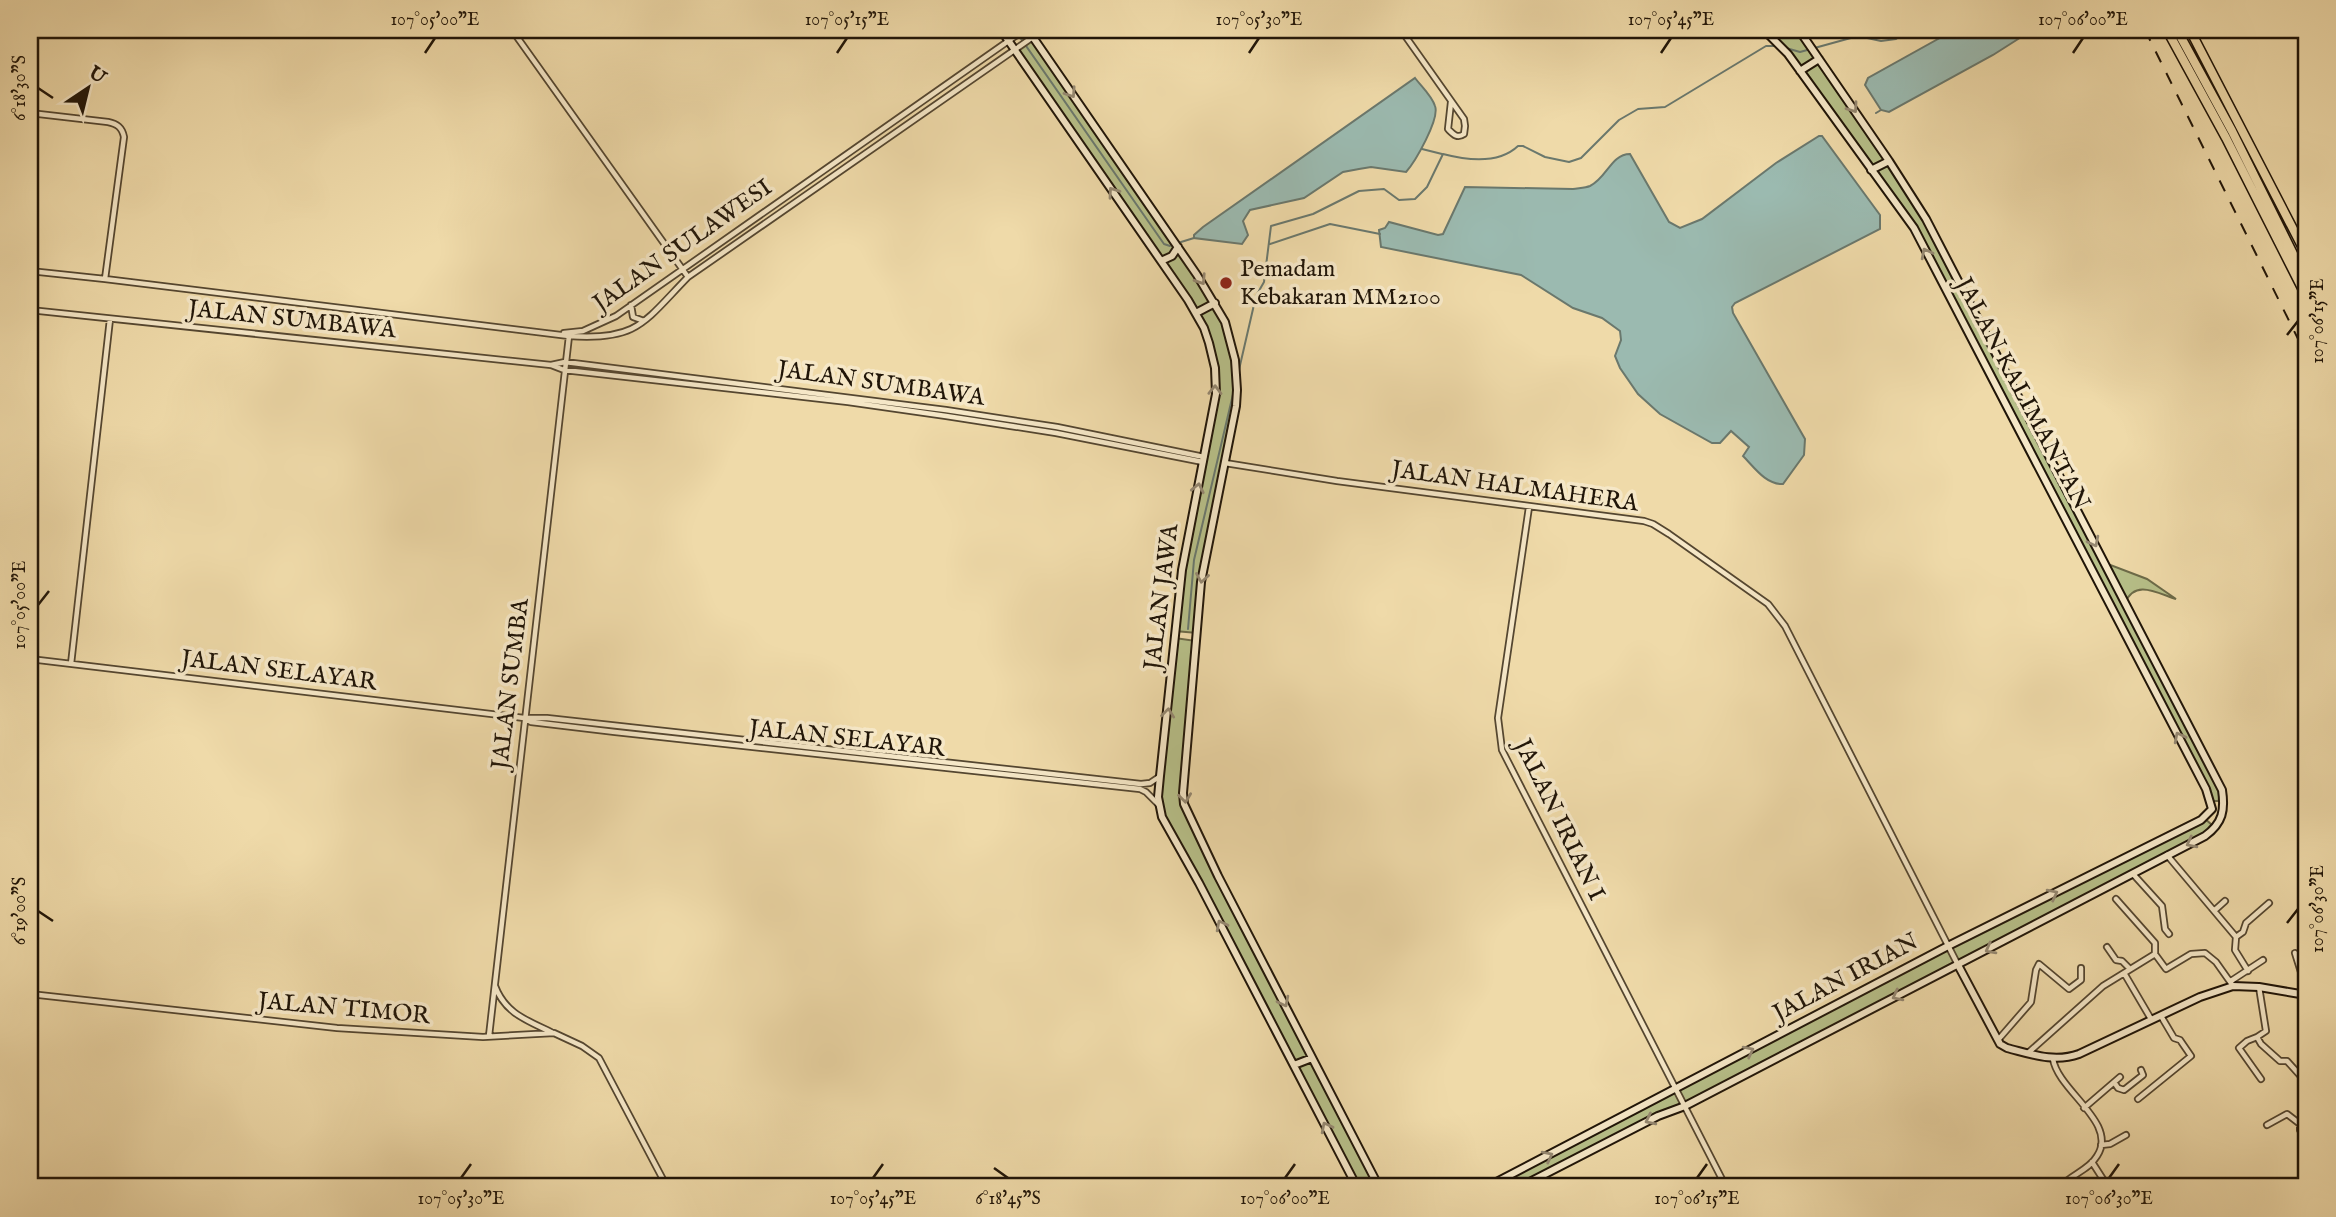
<svg xmlns="http://www.w3.org/2000/svg" width="2336" height="1217" font-family="'IM FELL English',serif">
<style>
.green{fill:#b7c089;stroke:#6c6a48;stroke-width:2}
.water{fill:#9bbab0;stroke:#6a786d;stroke-width:2}
.lines{fill:none;stroke-linecap:round;stroke-linejoin:round}
.stream{stroke:#6a786d;stroke-width:2}
.street-casing{stroke:#544630;stroke-width:8}
.secondary-casing{stroke:#201508;stroke-width:10}
.highway-casing{stroke:#201508;stroke-width:11}
.street{stroke:#f5e7c7;stroke-width:4.5}
.secondary{stroke:#f5e7c7;stroke-width:6}
.highway{stroke:#efdaa9;stroke-width:8}
.rail{stroke:#201508;stroke-width:2;stroke-dasharray:12 12;stroke-linecap:butt}
.oneway{stroke:#958871}
.ticks{fill:none;stroke:#201508;stroke-width:2.5}
.poi-dot{fill:#8f2418;stroke:#f5e7c7;stroke-width:2.5}
.labels{text-anchor:middle;dominant-baseline:central;stroke-width:7;stroke-linejoin:round;paint-order:stroke}
.street-label{font-size:24px;fill:#201508;stroke:#f5e7c7}
.poi-label{font-size:24px;fill:#201508;stroke:#f5e7c7;text-anchor:start}
.neatline{fill:none;stroke:#201508;stroke-width:2.5}
.ticks-label{font-size:18px;text-anchor:middle;fill:#201508}
</style>
<rect width="100%" height="100%" fill="#efdaa9"/>
<filter id="stains"><feTurbulence type="fractalNoise" baseFrequency=".00286" numOctaves="4"/><feColorMatrix values="0 0 0 0 .2 0 0 0 0 .09 0 0 0 0 .02 0 0 0 .5 -.17"/></filter>
<radialGradient id="worn" r=".72"><stop offset=".6" stop-color="#630" stop-opacity="0"/><stop offset="1" stop-color="#630" stop-opacity=".3"/></radialGradient>
<path class="green" d="M1764,30H1799L1926,219L2105,563L2147,579L2176,599C2157,593 2135,579 2125,603L2222,790L2221,798L2218,801H2212L1914,228L1788,54Z
M1033,37L1215,303L1230,339L1236,406L1201,582L1197,633L1175,631L1187,538L1216,382L1204,328L1015,49Z
M1175,638L1196,641L1184,804L1379,1187H1357L1160,806Z
M2204,818L2212,825L2211,831L2133,874L1520,1187H1487Z"/>
<path class="water" d="M1983,30H2021L2026,34L1993,55L1889,112L1881,110L1865,85L1868,78L1947,34L1970,37Z
M1415,78C1421,86 1432,96 1435,106C1440,119 1415,162 1406,172L1371,167L1359,169L1343,172L1304,198L1250,210L1243,221L1248,235L1242,244L1194,238V235L1203,227Z
M1819,136H1822L1880,215V229L1735,303L1732,307L1733,313L1805,439L1804,455L1783,484C1766,485 1754,467 1743,456L1749,447L1731,431L1720,443H1712L1660,414L1638,394L1620,368L1615,356L1621,340L1620,331L1602,318L1573,308L1521,275L1381,247L1379,230L1385,228L1389,222L1438,235L1443,234L1465,187L1573,189C1578,188 1585,188 1590,186C1607,178 1611,154 1630,154L1669,222L1680,228L1702,219L1776,163Z"/>
<g class="lines">
<path class="stream" d="M1015,30L1164,244L1170,246
M1786,48L1800,52L1858,36L1881,41L1896,39L1908,30
M1876,113L1881,110
M1422,149L1442,154
M1181,242L1194,238
M1270,244L1330,224L1380,234
M1238,374L1256,296L1264,282L1271,226L1313,214L1359,191L1384,189L1399,200L1415,199L1427,187L1443,154C1466,160 1499,164 1518,146H1523L1545,157L1569,162L1581,158L1619,120L1638,109L1665,107L1766,46H1777
M1188,629L1194,560L1234,390"/>
<defs>
<path id="street" d="M512,30L688,277
M1401,30L1464,119L1465,126L1464,134C1457,139 1453,134 1448,129L1451,102
M30,113L108,122C117,124 122,127 124,137L105,279L569,336C638,341 644,322 688,277L1043,30
M30,271L105,279
M631,305L633,317L644,321
M30,310L551,365L564,370L848,402L946,416L1056,433L1203,462
M564,333L583,331L616,316L1024,30
M551,365L565,362L946,410L1057,427L1204,457
M1225,463L1337,481L1644,521L1653,524L1669,534L1768,604L1785,626L1958,965
M1529,507L1498,718L1502,750L1726,1187
M30,659L524,718
M71,664L110,319
M1159,777L1150,783L1141,784L547,718H524L531,722L615,732L1140,789L1146,792L1159,805
M2167,855L2236,937L2235,950L2248,971
M2133,874L2162,906L2165,929L2169,934
M2116,899L2155,943V954
M2215,910L2225,901
M2236,937L2243,932L2246,923L2269,903
M2107,947L2116,960L2122,961L2130,969
M2295,953L2306,988
M2124,973L2151,1019
M2231,981L2263,960
M495,986C505,1013 526,1020 551,1032
M2259,987L2266,1031L2257,1037L2261,1044L2280,1061H2287L2306,1082
M30,994L337,1028L483,1037L554,1033L582,1046L599,1058L667,1187
M489,1036L569,336
M2257,1037L2247,1041L2239,1048L2261,1079
M1998,1040L2031,1002L2036,970L2039,964L2069,989L2081,980V968
M2028,1053L2103,986L2155,954L2166,969L2191,954L2205,953L2216,962L2233,986
M2053,1059C2058,1091 2119,1123 2097,1156C2089,1170 2070,1175 2060,1187
M2114,1082L2118,1088L2124,1090L2143,1075L2141,1070
M2138,1099L2191,1056L2180,1040L2174,1038L2161,1016
M2084,1108L2120,1077
M2300,1124L2306,1114
M2267,1125L2287,1114L2300,1124V1130L2306,1139
M2101,1145L2110,1144L2126,1135
M2092,1162L2108,1187"/>
<path id="secondary" d="M1001,30L1188,300L1204,328L1209,343L1215,368L1216,394L1182,570L1160,776L1158,797L1162,817L1199,883L1357,1187
M1028,30L1197,275L1225,322L1235,360L1237,390L1236,406L1201,582L1183,793L1184,804L1218,876L1379,1187
M1766,31L1780,30
M1800,71L1819,59
M1871,170L1889,161
M1161,261L1172,256L1178,247
M1196,313L1215,303
M1958,965L2000,1044L2007,1048C2031,1054 2054,1063 2079,1054L2200,997L2233,986L2259,987L2306,995
M1294,1065L1312,1058
M1487,1187L1948,946L2201,820L2212,809L2206,789L1914,228L1788,54L1764,30
M1520,1187L1658,1116L1685,1106L2205,836C2223,823 2225,810 2222,790L1926,219L1889,161L1799,30"/>
<path id="highway" d="M2167,30L2226,138L2306,296
M2177,30L2232,131L2306,280
M2190,30L2306,254"/>
</defs>
<use href="#street" class="street-casing"/>
<use href="#secondary" class="secondary-casing"/>
<use href="#highway" class="highway-casing"/>
<use href="#street" class="street"/>
<use href="#secondary" class="secondary"/>
<use href="#highway" class="highway"/>
<path class="rail" d="M2145,30L2306,355"/>
</g>
<defs><path id="oneway-chevron" d="M-2-3.5L2.5 0L-2 3.5" fill="none" stroke-width="1.6" stroke-linecap="round" stroke-linejoin="round" transform="scale(1.75)"/></defs>
<g class="oneway">
<use href="#oneway-chevron" transform="translate(1071 93) rotate(56)"/>
<use href="#oneway-chevron" transform="translate(1853 108) rotate(55)"/>
<use href="#oneway-chevron" transform="translate(1113 192) rotate(-125)"/>
<use href="#oneway-chevron" transform="translate(1926 253) rotate(-117)"/>
<use href="#oneway-chevron" transform="translate(1201 280) rotate(57)"/>
<use href="#oneway-chevron" transform="translate(1215 390) rotate(-89)"/>
<use href="#oneway-chevron" transform="translate(1198 488) rotate(-78)"/>
<use href="#oneway-chevron" transform="translate(2094 542) rotate(63)"/>
<use href="#oneway-chevron" transform="translate(1202 578) rotate(99)"/>
<use href="#oneway-chevron" transform="translate(1168 713) rotate(-84)"/>
<use href="#oneway-chevron" transform="translate(2179 737) rotate(-117)"/>
<use href="#oneway-chevron" transform="translate(1185 798) rotate(83)"/>
<use href="#oneway-chevron" transform="translate(2191 843) rotate(153)"/>
<use href="#oneway-chevron" transform="translate(2053 894) rotate(-27)"/>
<use href="#oneway-chevron" transform="translate(1221 925) rotate(-117)"/>
<use href="#oneway-chevron" transform="translate(1990 949) rotate(152)"/>
<use href="#oneway-chevron" transform="translate(1897 996) rotate(153)"/>
<use href="#oneway-chevron" transform="translate(1284 1002) rotate(63)"/>
<use href="#oneway-chevron" transform="translate(1749 1051) rotate(-27)"/>
<use href="#oneway-chevron" transform="translate(1650 1120) rotate(154)"/>
<use href="#oneway-chevron" transform="translate(1326 1127) rotate(-117)"/>
<use href="#oneway-chevron" transform="translate(1548 1156) rotate(-27)"/>
</g>
<path class="ticks" d="M425,53L435,38M837,53L847,38M1249,53L1259,38M1661,53L1671,38M2073,53L2083,38M38,88L53,98M2287,335L2298,321M38,605L49,591M38,911L53,921M2287,923L2298,909M994,1168L1008,1178M461,1178L471,1164M873,1178L883,1164M1285,1178L1295,1164M1697,1178L1707,1164M2109,1178L2119,1164"/>
<circle class="poi-dot" cx="1226" cy="283" r="7"/>
<g class="labels">
<g class="street-label">
<text transform="translate(683 246) rotate(-35)">JALAN SULAWESI</text>
<text transform="translate(292 320) rotate(6)">JALAN SUMBAWA</text>
<text transform="translate(881 384) rotate(8)">JALAN SUMBAWA</text>
<text transform="translate(2022 394) rotate(62)">JALAN KALIMANTAN</text>
<text transform="translate(1515 487) rotate(8)">JALAN HALMAHERA</text>
<text transform="translate(1162 597) rotate(-83)">JALAN JAWA</text>
<text transform="translate(279 671) rotate(7)">JALAN SELAYAR</text>
<text transform="translate(511 684) rotate(-83)">JALAN SUMBA</text>
<text transform="translate(847 739) rotate(6)">JALAN SELAYAR</text>
<text transform="translate(1559 820) rotate(64)">JALAN IRIAN I</text>
<text transform="translate(1846 978) rotate(-28)">JALAN IRIAN</text>
<text transform="translate(344 1009) rotate(5)">JALAN TIMOR</text>
</g>
<g class="poi-label">
<text x="1240" y="269">Pemadam<tspan x="1240" dy="28">Kebakaran MM2100</tspan></text>
</g>
</g>
<rect width="2336" height="1217" fill="none" stroke="#efdaa9" stroke-width="77"/>
<g transform="translate(88 88) rotate(35)" stroke="#f5e7c7" stroke-width="5" paint-order="stroke">
<path d="M0-5L12 26L0 18L-12 26Z" fill="#201508"/>
<text y="-10" font-size="19" font-weight="bold" text-anchor="middle" fill="#201508">U</text>
</g>
<rect x="38" y="38" width="2260" height="1140" class="neatline"/>
<g class="ticks-label">
<text x="435" y="25">107°05'00"E</text>
<text x="847" y="25">107°05'15"E</text>
<text x="1259" y="25">107°05'30"E</text>
<text x="1671" y="25">107°05'45"E</text>
<text x="2083" y="25">107°06'00"E</text>
<text transform="translate(19 88) rotate(-90)" y="6">6°18'30"S</text>
<text transform="translate(2317 321) rotate(-90)" y="6">107°06'15"E</text>
<text transform="translate(19 605) rotate(-90)" y="6">107°05'00"E</text>
<text transform="translate(2317 909) rotate(-90)" y="6">107°06'30"E</text>
<text transform="translate(19 911) rotate(-90)" y="6">6°19'00"S</text>
<text x="461" y="1204">107°05'30"E</text>
<text x="873" y="1204">107°05'45"E</text>
<text x="1008" y="1204">6°18'45"S</text>
<text x="1285" y="1204">107°06'00"E</text>
<text x="1697" y="1204">107°06'15"E</text>
<text x="2109" y="1204">107°06'30"E</text>
</g>
<rect width="100%" height="100%" filter="url(#stains)"/>
<rect width="100%" height="100%" fill="url(#worn)"/>
</svg>
